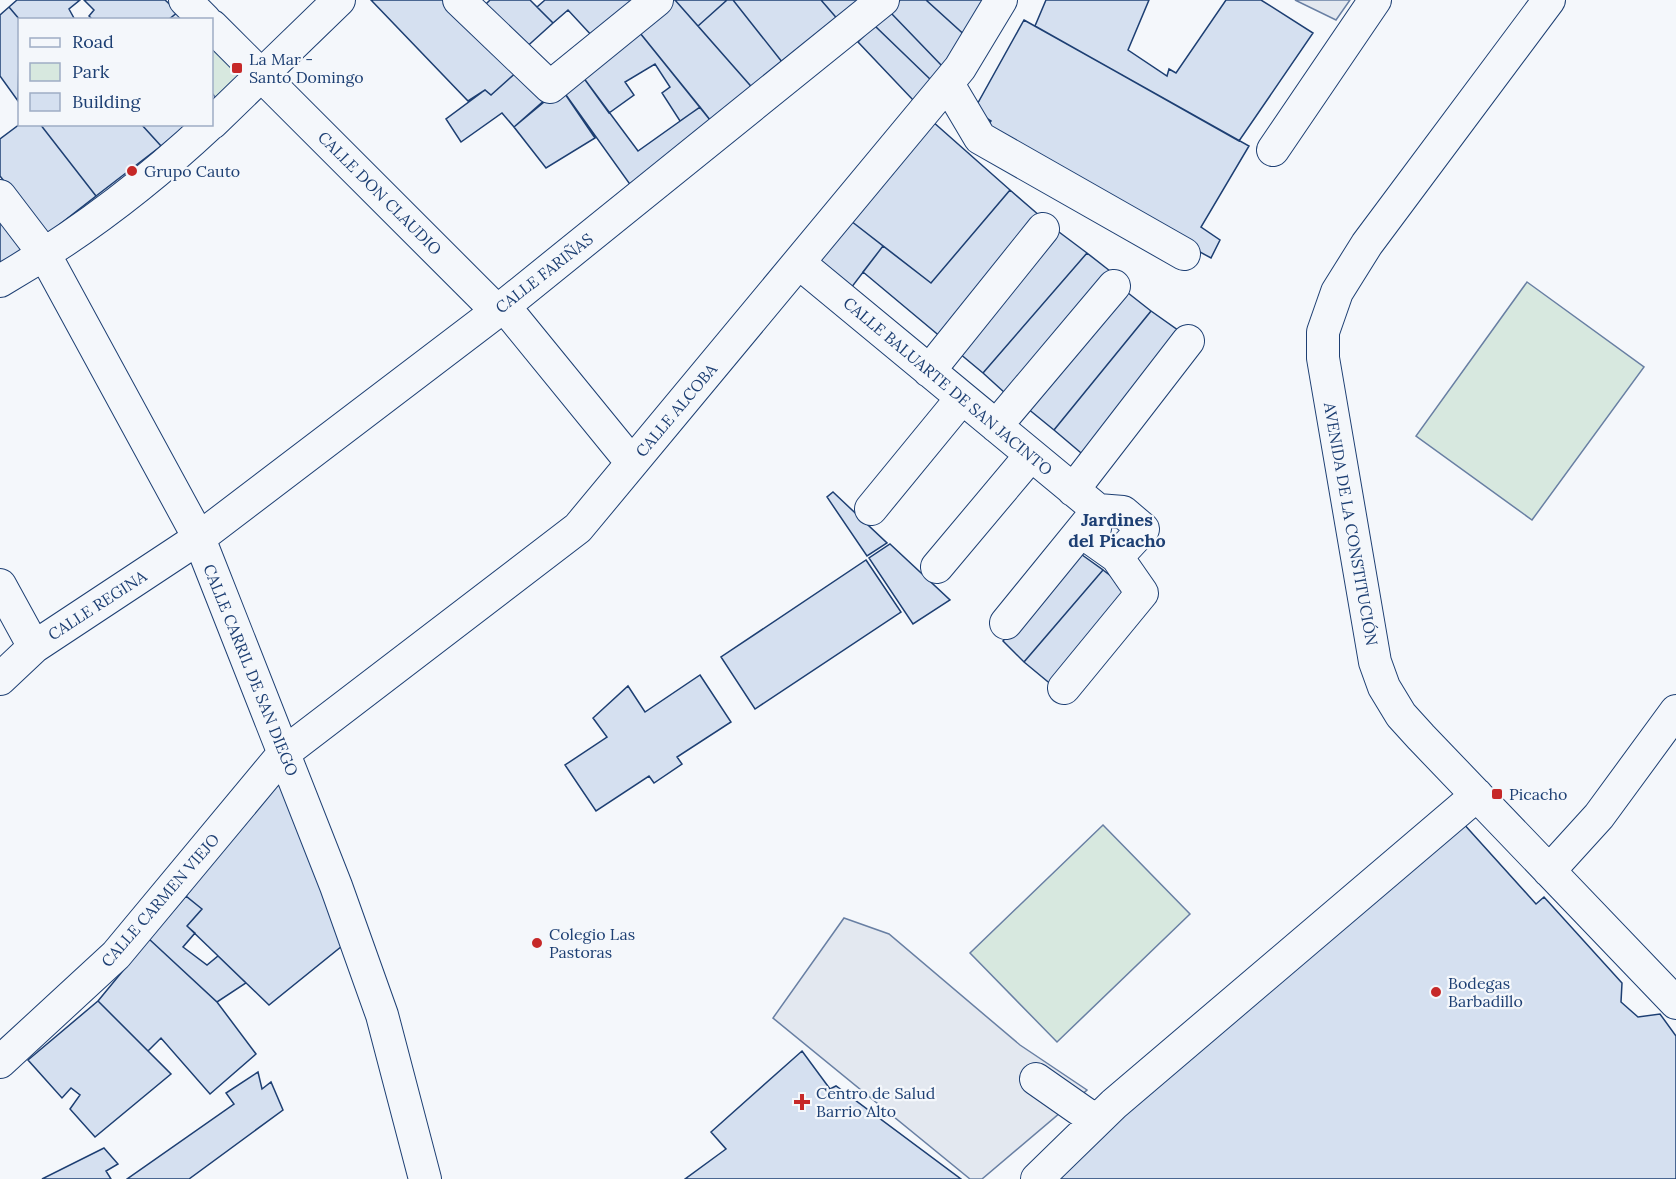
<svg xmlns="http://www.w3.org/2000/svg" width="1676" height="1179" font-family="Lora,serif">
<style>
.green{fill:#d7e8df;stroke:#687fa3;stroke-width:1.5}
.parking{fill:#e3e8f0;stroke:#687fa3;stroke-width:1.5}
.building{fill:#d5e0f0;stroke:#1d3f73;stroke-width:1.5}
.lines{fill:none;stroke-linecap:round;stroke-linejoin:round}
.minor-casing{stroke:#1d3f73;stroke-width:34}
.minor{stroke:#f4f7fb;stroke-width:32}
.poi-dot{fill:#c62828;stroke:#f4f7fb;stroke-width:2}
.labels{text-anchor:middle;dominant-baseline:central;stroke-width:4.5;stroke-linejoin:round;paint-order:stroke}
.poi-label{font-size:16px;fill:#1d3f73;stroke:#f4f7fb;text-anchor:start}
.street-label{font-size:16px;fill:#1d3f73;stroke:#f4f7fb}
.neighbourhood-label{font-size:18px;font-weight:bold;fill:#1d3f73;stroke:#f4f7fb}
</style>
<rect width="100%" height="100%" fill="#f4f7fb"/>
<path class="green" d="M212,35L245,70L219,102L212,93Z
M1527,282L1644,367L1532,520L1416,436Z
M1103,825L1190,914L1057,1042L970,953Z"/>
<path class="parking" d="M1295,0H1350L1336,20Z
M844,918L889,934L1020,1045L1087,1090L982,1179H970L773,1018Z"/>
<path class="building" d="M17,0H80L69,9L75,20H20L9,7Z
M84,0H165L178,12L168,20H93L89,16L94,10Z
M371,0H445L519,70L491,95L485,90L468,101Z
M490,0H530L553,23L522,51L480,10Z
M545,0H638L593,37L568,10L553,23L537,7Z
M669,0H675L756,92L714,125L636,28Z
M675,0H727L698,26Z
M727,0H733L786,67L756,92L698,26Z
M733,0H821L840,22L786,67Z
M821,0H861L840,22Z
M900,0H926L968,38L943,67L890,12Z
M926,0H987L968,38Z
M1046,0H1149L1128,50L1167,76L1169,69L1176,73L1226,0H1261L1313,33L1239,141L1035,26Z
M9,7L20,20L18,101L0,76V15Z
M178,12L186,20H168Z
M890,12L943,67L932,81L874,25Z
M1024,20L1249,146L1201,227L1220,240L1211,258L983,133L991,121L974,110Z
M874,25L932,81L913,100L858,42Z
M636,28L700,107L680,121L662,93L670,87L655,64L625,82L634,95L609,113L580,73Z
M519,70L547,98L514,127L502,113L461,142L446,119L485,90L491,95Z
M580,73L638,151L700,107L714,125L634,190L561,88Z
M561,88L595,138L546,168L514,127Z
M932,121L1010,190L931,283L851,221Z
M20,124H40L96,196L46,235L0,176V139Z
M40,124H141L161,146L96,196Z
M141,124H188L161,146Z
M1010,190L1040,216L942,338L863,272L883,246L931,283Z
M0,211L24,252L0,268Z
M851,221L883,246L848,292L816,262Z
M1059,232L1087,253L983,373L959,353Z
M1087,253L1110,271L1005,393L983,373Z
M1123,289L1151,311L1054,430L1027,408Z
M1151,311L1182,333L1087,458L1054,430Z
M833,492L887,543L867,556L827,497Z
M890,544L950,600L913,624L869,558Z
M1078,552L1103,570L1024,662L1003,641Z
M866,560L901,612L755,709L721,657Z
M1103,570L1129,590L1053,686L1024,662Z
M700,675L731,722L677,757L682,764L654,783L649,776L596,811L565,765L607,737L593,718L628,686L645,712Z
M276,777L285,778L342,946L269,1005L187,926L202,909L186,896Z
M1462,822L1536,904L1544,897L1622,983L1621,1002L1638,1017L1660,1014L1676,1036V1179H1048Z
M186,896L202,909L187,926L195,933L183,947L207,965L218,956L246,983L217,1002L149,939Z
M149,939L217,1002L256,1054L210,1094L161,1038L148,1051L98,1001Z
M98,1001L171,1074L95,1137L70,1109L80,1095L71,1088L62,1098L28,1060Z
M802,1051L830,1089L836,1086L961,1179H685L726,1149L711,1132Z
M258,1072L262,1089L271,1082L283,1110L189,1179H127L234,1104L226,1093Z
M104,1148L118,1164L106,1171L111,1179H42Z"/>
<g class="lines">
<defs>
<path id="minor" d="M185,0L205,20
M459,0L550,87L657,0
M1549,0L1367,244L1337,292L1323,332V358L1375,662L1384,687L1401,715L1421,737L1676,1003
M212,26L497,311
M948,84L980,138L1184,254
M212,123L339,0
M1273,150L1375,0
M0,196L45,255L199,538L336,886L382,1015L425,1179
M799,263L1098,510L1123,512L1143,529L1117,557L1093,540L1098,510
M0,281C76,237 146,184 210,124
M504,306L632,463
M929,371L1043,229
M996,426L1114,286
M1073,490L1188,341
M871,509L962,398
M937,567L1031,455
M0,585L34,647
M1006,623L1098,510
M0,679L34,647L199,538L504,306L883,0
M1064,688L1142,593L1117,557
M1549,871L1599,816L1676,711
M0,1062L116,955L284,753L578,528L960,68L1001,0
M1036,1079L1096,1121
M1037,1179L1114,1104L1477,795"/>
</defs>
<use href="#minor" class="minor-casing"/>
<use href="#minor" class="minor"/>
</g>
<g class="poi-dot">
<rect x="231" y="62" width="12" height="12" rx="3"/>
<circle cx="132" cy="171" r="6"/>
<rect x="1491" y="788" width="12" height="12" rx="3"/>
<circle cx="537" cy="943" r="6"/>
<circle cx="1436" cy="992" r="6"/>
<path d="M799 1093h6v6h6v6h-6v6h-6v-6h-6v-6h6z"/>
</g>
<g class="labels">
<g class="poi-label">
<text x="249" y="59">La Mar -<tspan x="249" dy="18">Santo Domingo</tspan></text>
<text x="144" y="171">Grupo Cauto</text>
<text x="1509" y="794">Picacho</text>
<text x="549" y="934">Colegio Las<tspan x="549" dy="18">Pastoras</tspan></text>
<text x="1448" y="983">Bodegas<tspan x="1448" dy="18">Barbadillo</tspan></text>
<text x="816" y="1093">Centro de Salud<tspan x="816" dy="18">Barrio Alto</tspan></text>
</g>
<g class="street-label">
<text transform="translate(380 193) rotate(45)">CALLE DON CLAUDIO</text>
<text transform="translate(544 273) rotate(-38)">CALLE FARIÑAS</text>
<text transform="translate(948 386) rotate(40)">CALLE BALUARTE DE SAN JACINTO</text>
<text transform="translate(676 410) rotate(-50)">CALLE ALCOBA</text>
<text transform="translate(1351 524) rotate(80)">AVENIDA DE LA CONSTITUCIÓN</text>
<text transform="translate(97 605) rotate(-33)">CALLE REGINA</text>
<text transform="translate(251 670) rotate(68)">CALLE CARRIL DE SAN DIEGO</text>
<text transform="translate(160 900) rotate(-49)">CALLE CARMEN VIEJO</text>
</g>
<g class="neighbourhood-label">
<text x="1117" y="519">Jardines<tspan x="1117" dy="21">del Picacho</tspan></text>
</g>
</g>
<rect x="18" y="18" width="195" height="108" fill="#f4f7fb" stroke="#9eadc5" stroke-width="1.5"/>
<rect x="30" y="38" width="30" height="9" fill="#f4f7fb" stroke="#9eadc5" stroke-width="1.5"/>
<text x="72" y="48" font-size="18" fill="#1d3f73">Road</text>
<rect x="30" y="63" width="30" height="18" fill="#d7e8df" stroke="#9eadc5" stroke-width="1.5"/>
<text x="72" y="78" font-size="18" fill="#1d3f73">Park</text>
<rect x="30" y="93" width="30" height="18" fill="#d5e0f0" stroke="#9eadc5" stroke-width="1.5"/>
<text x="72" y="108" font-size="18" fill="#1d3f73">Building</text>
</svg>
